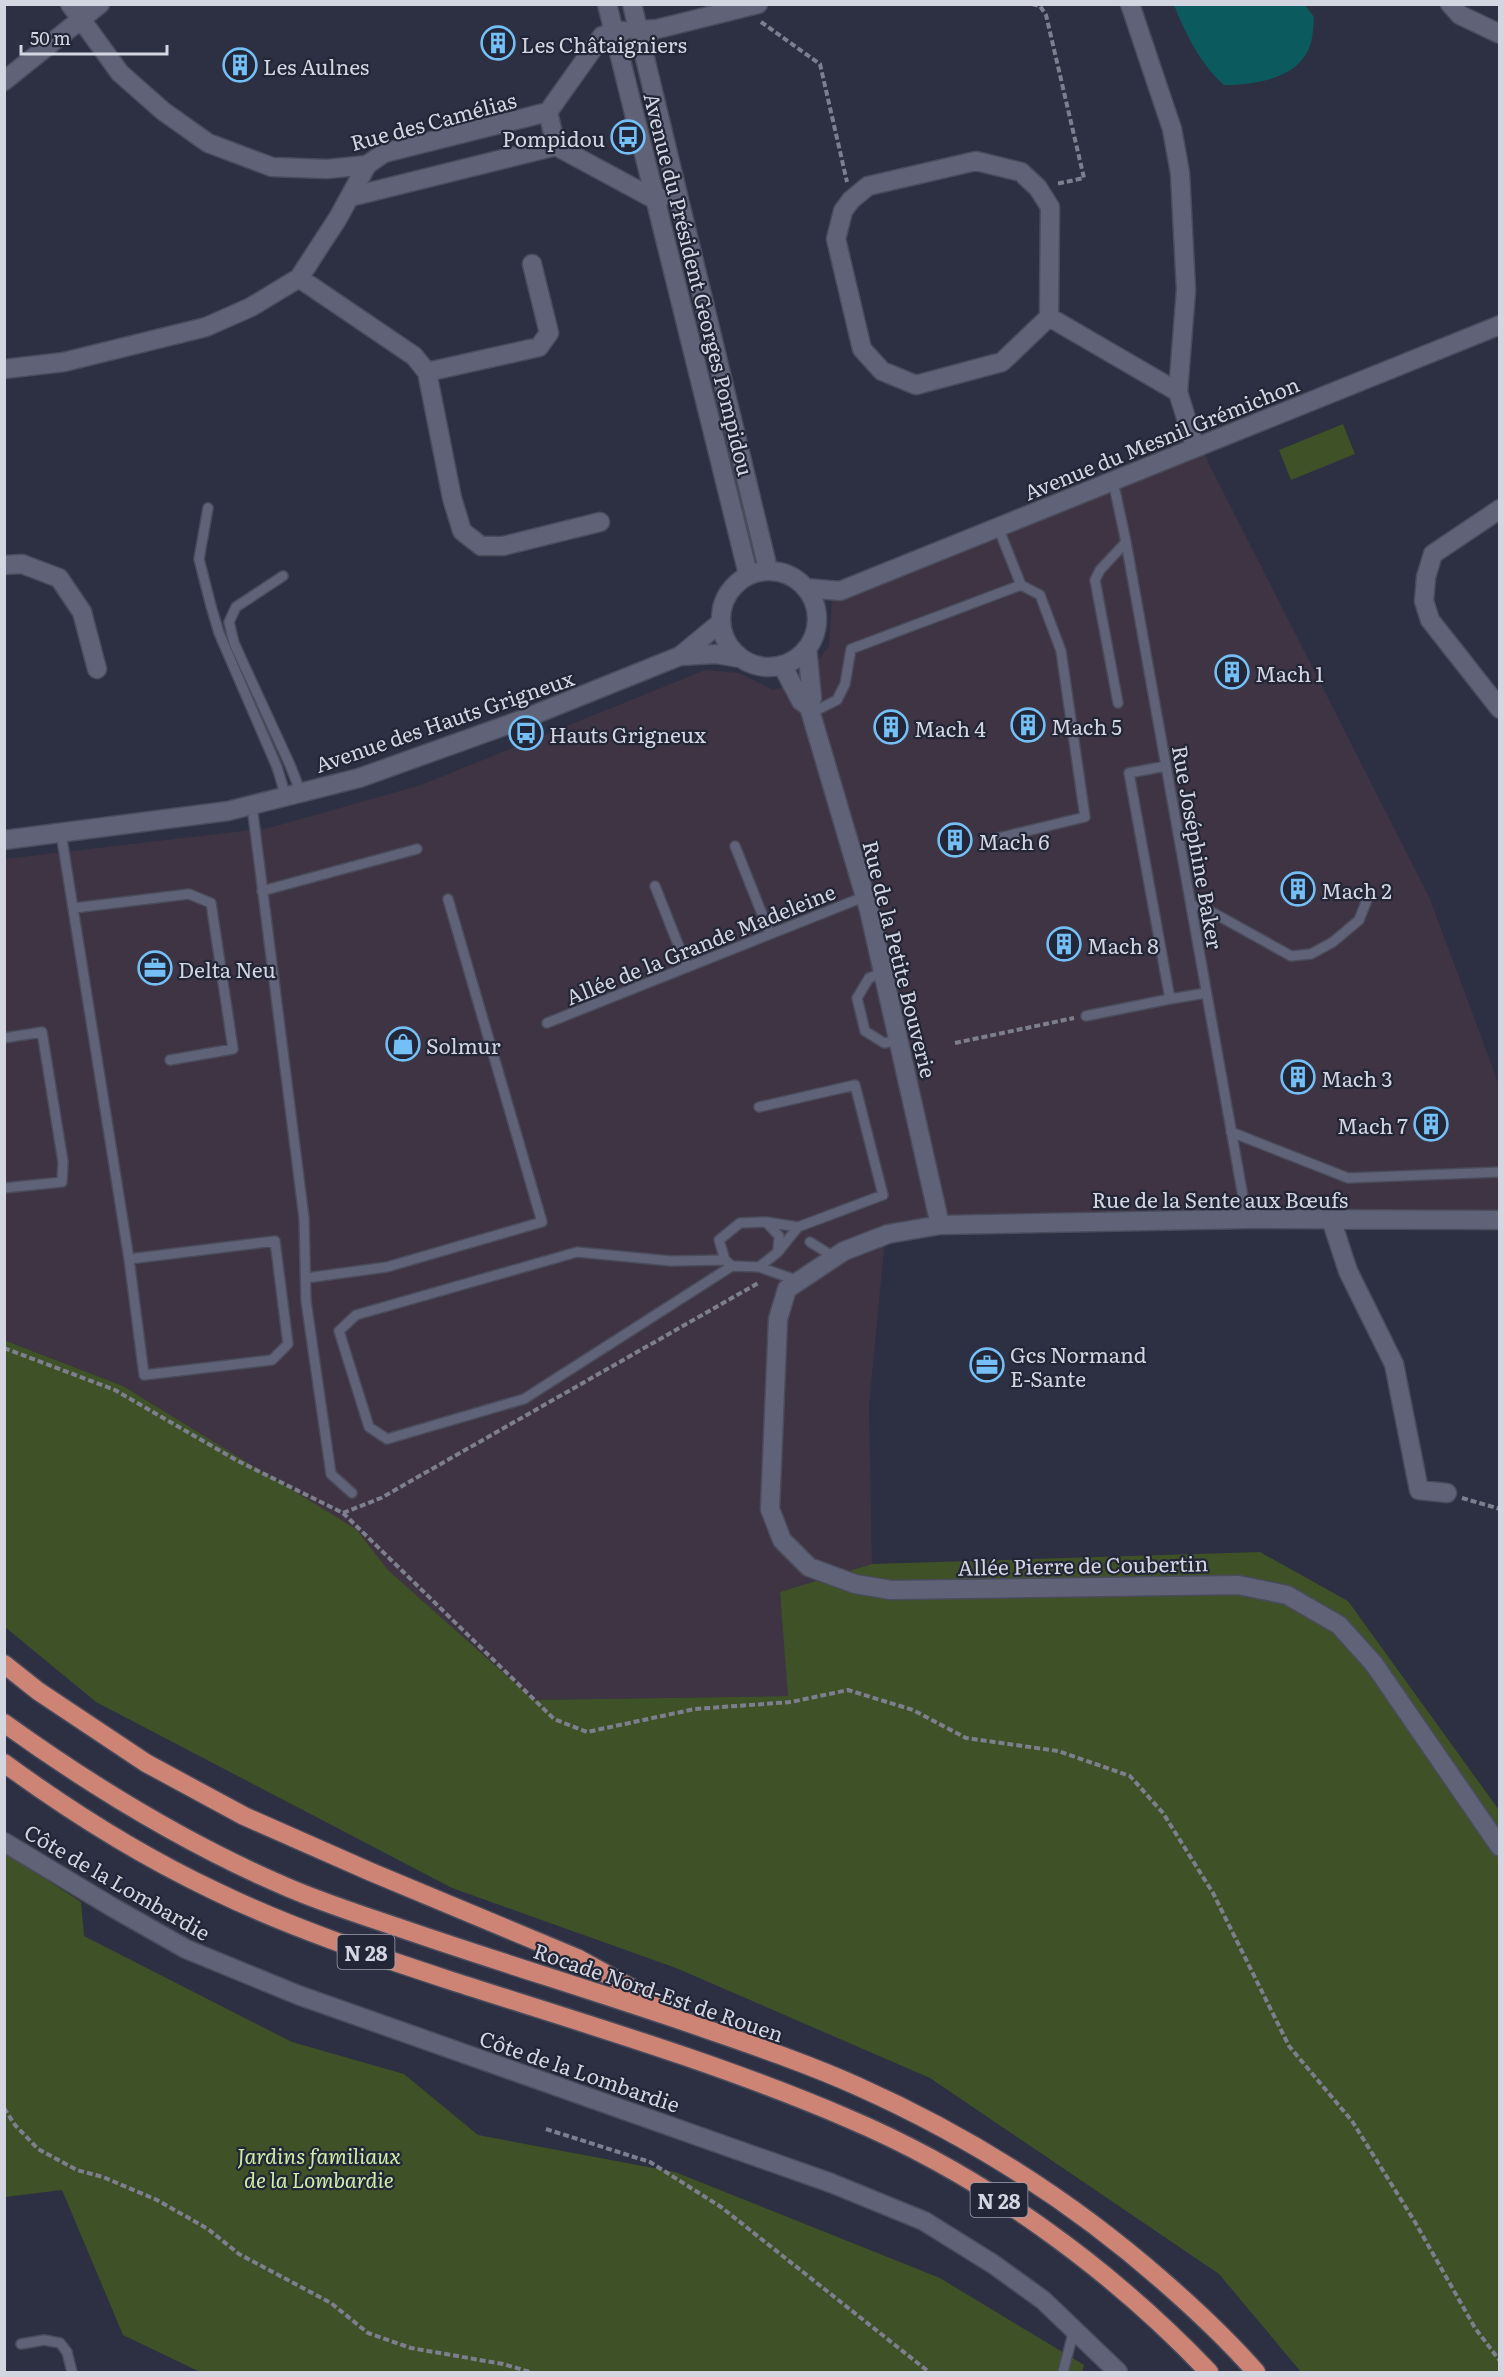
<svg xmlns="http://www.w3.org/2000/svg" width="1504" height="2377" font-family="Literata,serif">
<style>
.commercial{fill:#3f3443}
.green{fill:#3e5127}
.water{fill:#0b5b5e}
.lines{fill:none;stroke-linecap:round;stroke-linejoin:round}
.lane-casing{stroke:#4a4c5c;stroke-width:12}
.street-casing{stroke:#4a4c5c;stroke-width:21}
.secondary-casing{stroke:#4a4c5c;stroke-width:21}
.highway-casing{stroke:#4a4c5c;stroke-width:21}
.path{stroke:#7d7f8e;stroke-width:4;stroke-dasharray:6 3;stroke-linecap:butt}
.lane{stroke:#606377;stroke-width:9}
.street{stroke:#606377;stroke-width:18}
.secondary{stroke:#606377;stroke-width:18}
.highway{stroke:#ce8474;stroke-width:18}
.labels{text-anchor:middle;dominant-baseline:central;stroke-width:4.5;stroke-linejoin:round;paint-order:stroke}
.shield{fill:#232637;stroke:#9ea0ae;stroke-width:1.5}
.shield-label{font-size:20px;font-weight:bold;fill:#d3d5e1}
.poi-label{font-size:21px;fill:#d3d5e1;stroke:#232637;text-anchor:start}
.street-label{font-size:21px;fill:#d3d5e1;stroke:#232637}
.park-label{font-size:21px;font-style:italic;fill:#cceea7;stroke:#232637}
</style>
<rect width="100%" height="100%" fill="#2d2f42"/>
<path class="commercial" d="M1198,442L1430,899L1499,1085V1213L1232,1211L1023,1213L931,1220L886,1229L869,1406L872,1564L780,1592L789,1696L534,1700L388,1570L355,1529L123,1386L5,1340L4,859L269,828L421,785L705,670L739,673L773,690L799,684L829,646L833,583Z"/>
<path class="green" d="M1343,424L1355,454L1291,480L1279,450Z
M4,1340L123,1386L356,1529L388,1570L534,1700L788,1696L780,1592L872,1564L1260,1552L1348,1601L1499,1810V2372H1301L1219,2274L930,2078L676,1968L452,1888L96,1702L5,1627Z
M4,1852L81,1902L84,1936L292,2042L404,2074L478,2135L675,2172L940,2278L1084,2365L1082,2372H200L123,2335L62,2190L5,2197Z"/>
<path class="water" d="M1174,5H1305L1314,17C1313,30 1313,43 1306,54C1291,80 1251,85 1224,85C1201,65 1185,33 1174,5Z"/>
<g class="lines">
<defs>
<path id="lane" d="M1113,481L1126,542L1247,1219
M208,508L199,559L211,606L219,633L277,767L286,797
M283,576L236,607L229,622L234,643L290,765L301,793
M1118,703L1095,580L1100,570L1126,542
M811,713L837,700L845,684L851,649L1021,585L998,527
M1166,766L1129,773L1170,999L1206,993
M252,806L304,1218L306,1301L331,1474L352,1493
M61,833L129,1259L144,1375L272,1360L288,1344L275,1241L129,1259
M994,839L1085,817L1061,651L1040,595L1021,585
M735,846L770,934
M655,886L687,967
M262,891L417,849
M1191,906H1201L1291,956L1311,954L1333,942L1359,920L1369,895
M74,908L189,894L211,903L233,1049L170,1060
M883,973L869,978L857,998L865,1031L884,1043L899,1040
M1086,1016L1170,999
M547,1023L866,896
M4,1038L42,1032L63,1162L62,1182L4,1188
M759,1107L855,1085L883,1195L798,1227L778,1252
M1231,1132L1348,1178L1500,1172
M798,1227L766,1222L740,1223L719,1240L725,1260L732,1266L759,1267L799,1281
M810,1242L834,1257
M725,1260L671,1261L577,1252L356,1315L339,1331L369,1427L387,1439L524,1399L732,1266
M759,1267L778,1252L779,1236L766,1222
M306,1278L387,1267L542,1222L448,899
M21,2344L44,2340L60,2343L67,2352L72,2372
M1063,2372L1074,2330"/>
<path id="street" d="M70,4L120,73L163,111L208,143L272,167L327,169L367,165
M1130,4L1172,129L1180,173L1186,290L1178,392
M1450,4L1460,15L1500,34
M638,30L657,29L758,4
M4,81L100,4
M548,112L556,146
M299,278L414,356L427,372L452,498L462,531L481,546H503L600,522
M1049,317L1002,362L916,385L882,371L862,349L836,239L843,211L851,200L868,186L976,161L1021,172L1038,188L1050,207L1049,317L1178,392L1195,447
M4,369L64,362L206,327L251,307L299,278L338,218L367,165
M427,372L539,347L549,333L532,264
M1500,509L1433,554L1426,577L1424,601L1430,620L1500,709
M4,565L22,564L59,578L82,612L97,669
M807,648L812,698L809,707L869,910L940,1225
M782,665L801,701L809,707
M1331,1219L1348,1271L1394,1364L1419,1490L1447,1493
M1500,1220L1247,1219L940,1225L888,1234L844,1251L787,1289L778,1319L770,1509L782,1540L809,1567L855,1584L891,1590L1238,1585L1287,1595L1339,1625L1374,1664L1500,1847"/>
<path id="secondary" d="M607,4L748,574
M632,4L768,569
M367,165L384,153L548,112L602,36L614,32L624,31
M350,197L556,146L656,200L661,198
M721 619a48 48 0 1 1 96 0a48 48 0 1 1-96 0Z
M806,588L840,591L1500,325
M680,656L716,654L740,658
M4,840L228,811L359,778L521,720L680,656L720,623
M4,1842L112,1907L186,1949L298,1995L831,2183L924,2221L993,2264L1043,2300L1118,2372"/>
<path id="highway" d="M4,1664L38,1691L146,1763L244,1816L371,1872L577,1958L664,2006
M4,1723C93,1787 188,1845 289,1888C324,1903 361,1915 397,1927C498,1962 602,1993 703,2028C755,2046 808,2064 857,2086C969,2136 1072,2201 1164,2282C1196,2310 1228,2340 1256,2372
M4,1763C71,1812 141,1856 215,1891C293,1929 376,1956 458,1983C589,2025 721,2064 847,2118C982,2175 1108,2266 1209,2372"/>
</defs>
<use href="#lane" class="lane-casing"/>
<use href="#street" class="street-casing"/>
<use href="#secondary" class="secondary-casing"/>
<use href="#highway" class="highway-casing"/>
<path class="path" d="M1032,4L1040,6L1046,15L1084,178L1056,184
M761,22L820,64L847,182
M955,1043L1074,1018
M4,1348L115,1390L238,1461L343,1513L381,1498L760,1282
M1462,1498L1500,1509
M343,1513L554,1719L587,1732L695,1709L791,1702L848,1690L913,1710L966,1738L1058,1751L1130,1776L1163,1813L1213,1893L1289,2046L1352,2121L1415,2222L1475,2328L1500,2361
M4,2108L15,2125L38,2149L77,2170L103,2177L157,2200L208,2229L239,2254L331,2303L368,2333L411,2348L503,2364L530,2372
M546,2129L650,2162L721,2207L929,2372"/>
<use href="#lane" class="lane"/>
<use href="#street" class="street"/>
<use href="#secondary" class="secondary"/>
<use href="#highway" class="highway"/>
</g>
<defs>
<symbol id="building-ring" viewBox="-11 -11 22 22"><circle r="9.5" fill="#232637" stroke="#74c0f6" stroke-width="1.5"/><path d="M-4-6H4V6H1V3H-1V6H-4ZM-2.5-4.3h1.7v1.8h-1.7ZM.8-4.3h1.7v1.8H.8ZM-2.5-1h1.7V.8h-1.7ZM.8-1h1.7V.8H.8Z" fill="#74c0f6"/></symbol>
<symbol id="bus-ring" viewBox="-11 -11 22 22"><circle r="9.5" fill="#232637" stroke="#74c0f6" stroke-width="1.5"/><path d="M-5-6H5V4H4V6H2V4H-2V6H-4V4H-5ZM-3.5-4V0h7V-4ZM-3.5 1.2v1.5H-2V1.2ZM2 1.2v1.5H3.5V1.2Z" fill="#74c0f6"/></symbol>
<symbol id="office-ring" viewBox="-11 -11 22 22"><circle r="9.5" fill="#232637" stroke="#74c0f6" stroke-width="1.5"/><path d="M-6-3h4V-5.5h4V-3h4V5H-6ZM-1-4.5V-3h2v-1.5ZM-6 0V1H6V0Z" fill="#74c0f6"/></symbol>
<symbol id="shop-ring" viewBox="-11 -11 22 22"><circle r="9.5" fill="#232637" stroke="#74c0f6" stroke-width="1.5"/><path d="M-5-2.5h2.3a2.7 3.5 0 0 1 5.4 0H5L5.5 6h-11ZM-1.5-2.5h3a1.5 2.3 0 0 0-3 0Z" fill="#74c0f6"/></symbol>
</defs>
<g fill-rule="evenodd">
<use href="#building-ring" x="479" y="24" width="38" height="38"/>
<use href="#building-ring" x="221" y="46" width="38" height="38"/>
<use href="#bus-ring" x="609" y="118" width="38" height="38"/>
<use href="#building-ring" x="1213" y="653" width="38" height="38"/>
<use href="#building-ring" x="1009" y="706" width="38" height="38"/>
<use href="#building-ring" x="872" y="708" width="38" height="38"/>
<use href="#bus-ring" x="507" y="714" width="38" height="38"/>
<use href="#building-ring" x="936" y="821" width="38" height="38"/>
<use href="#building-ring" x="1279" y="870" width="38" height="38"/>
<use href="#building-ring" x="1045" y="925" width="38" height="38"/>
<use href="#office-ring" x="136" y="949" width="38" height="38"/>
<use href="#shop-ring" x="384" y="1025" width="38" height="38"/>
<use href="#building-ring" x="1279" y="1058" width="38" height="38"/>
<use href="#building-ring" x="1412" y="1105" width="38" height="38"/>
<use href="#office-ring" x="968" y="1346" width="38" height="38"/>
</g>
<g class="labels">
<g class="shield">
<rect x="337.5" y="1935" width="57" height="34" rx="4.5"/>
<rect x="970.5" y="2183" width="57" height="34" rx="4.5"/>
</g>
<g class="shield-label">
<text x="366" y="1952">N 28</text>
<text x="999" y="2200">N 28</text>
</g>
<g class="poi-label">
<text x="521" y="43">Les Châtaigniers</text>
<text x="263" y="65">Les Aulnes</text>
<text x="605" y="137" text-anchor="end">Pompidou</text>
<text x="1255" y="672">Mach 1</text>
<text x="1051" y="725">Mach 5</text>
<text x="914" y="727">Mach 4</text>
<text x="549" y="733">Hauts Grigneux</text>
<text x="978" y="840">Mach 6</text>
<text x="1321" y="889">Mach 2</text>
<text x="1087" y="944">Mach 8</text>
<text x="178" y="968">Delta Neu</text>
<text x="426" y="1044">Solmur</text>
<text x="1321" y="1077">Mach 3</text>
<text x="1408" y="1124" text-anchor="end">Mach 7</text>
<text x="1010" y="1353">Gcs Normand<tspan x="1010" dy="24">E-Sante</tspan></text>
</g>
<g class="street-label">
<text transform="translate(433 120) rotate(-15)">Rue des Camélias</text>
<text transform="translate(700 284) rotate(76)">Avenue du Président Georges Pompidou</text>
<text transform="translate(1161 437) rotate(-22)">Avenue du Mesnil Grémichon</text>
<text transform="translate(444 720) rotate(-19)">Avenue des Hauts Grigneux</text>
<text transform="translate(1199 847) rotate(80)">Rue Joséphine Baker</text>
<text transform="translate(700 943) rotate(-22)">Allée de la Grande Madeleine</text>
<text transform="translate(901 959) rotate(76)">Rue de la Petite Bouverie</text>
<text x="1220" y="1198">Rue de la Sente aux Bœufs</text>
<text transform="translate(1083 1564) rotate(-1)">Allée Pierre de Coubertin</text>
<text transform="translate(118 1881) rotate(30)">Côte de la Lombardie</text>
<text transform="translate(659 1991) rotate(19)">Rocade Nord-Est de Rouen</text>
<text transform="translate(580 2070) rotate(19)">Côte de la Lombardie</text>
</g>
<g class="park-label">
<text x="319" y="2154">Jardins familiaux<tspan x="319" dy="24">de la Lombardie</tspan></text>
</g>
</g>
<rect width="1504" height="2377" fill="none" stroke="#d3d5e1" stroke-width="12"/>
<path d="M21 45v9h146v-9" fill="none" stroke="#d3d5e1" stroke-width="3"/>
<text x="30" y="45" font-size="18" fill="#d3d5e1" stroke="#232637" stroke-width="4.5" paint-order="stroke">50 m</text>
</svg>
